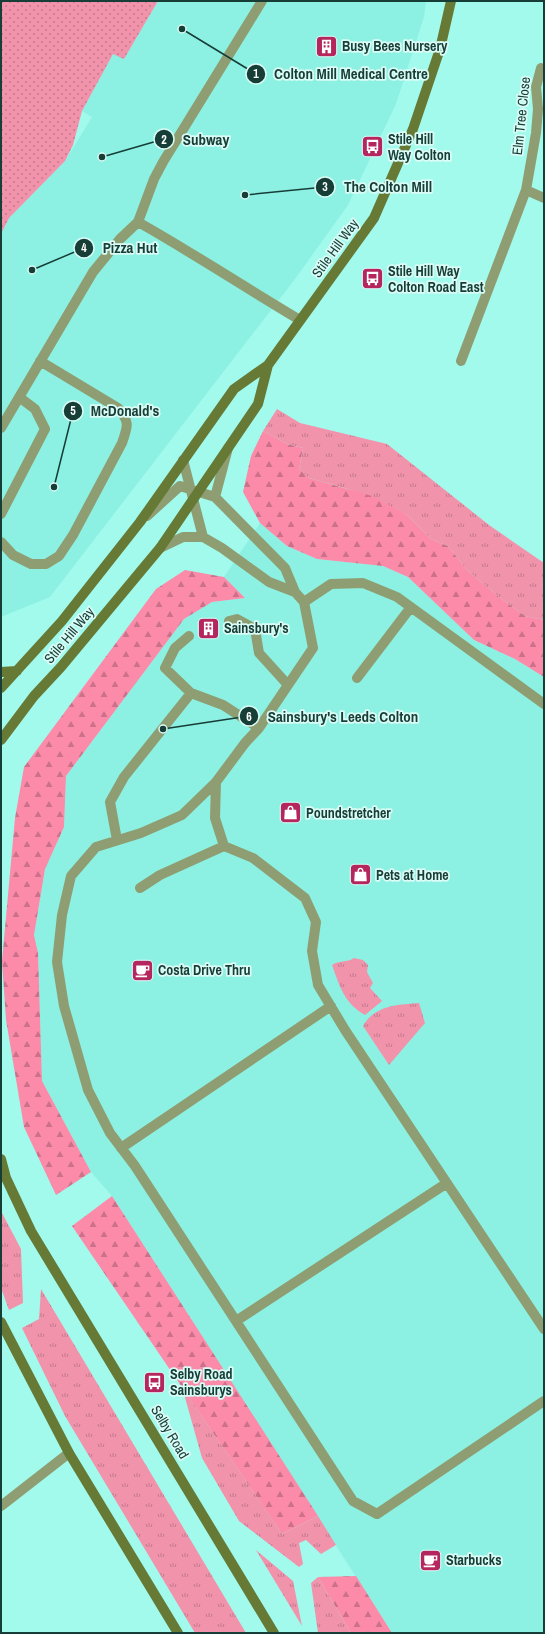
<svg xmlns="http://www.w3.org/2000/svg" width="545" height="1634" font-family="'Archivo Narrow',sans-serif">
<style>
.built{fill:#8cf1e2}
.grass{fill:url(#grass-tufts)}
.forest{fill:url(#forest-firs)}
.park{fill:url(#park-dots)}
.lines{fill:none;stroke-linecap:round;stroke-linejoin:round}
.lane{stroke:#8f9e72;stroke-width:10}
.street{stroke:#8f9e72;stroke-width:10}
.secondary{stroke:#667a36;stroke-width:10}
.labels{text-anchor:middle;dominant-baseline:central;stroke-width:3.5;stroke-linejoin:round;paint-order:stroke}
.poi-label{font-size:14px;font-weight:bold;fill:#173d37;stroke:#dbfcf6;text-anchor:start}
.street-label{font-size:14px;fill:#173d37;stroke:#dbfcf6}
.leader{fill:none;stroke:#173d37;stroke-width:1.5}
.callout-dot{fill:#173d37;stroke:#dbfcf6;stroke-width:1.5}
.mark-label{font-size:12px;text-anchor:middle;font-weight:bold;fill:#fff}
.callout-label{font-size:15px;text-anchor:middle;font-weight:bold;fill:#173d37;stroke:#dbfcf6;stroke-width:3.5;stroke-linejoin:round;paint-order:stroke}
</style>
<defs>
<pattern id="grass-tufts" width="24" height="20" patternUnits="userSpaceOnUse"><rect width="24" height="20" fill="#f293ac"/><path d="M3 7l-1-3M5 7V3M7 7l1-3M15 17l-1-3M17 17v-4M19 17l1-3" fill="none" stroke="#c3798d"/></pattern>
<pattern id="forest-firs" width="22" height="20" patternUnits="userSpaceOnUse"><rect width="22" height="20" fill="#fc8aa9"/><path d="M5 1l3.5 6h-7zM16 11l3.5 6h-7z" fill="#cb728a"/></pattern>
<pattern id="park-dots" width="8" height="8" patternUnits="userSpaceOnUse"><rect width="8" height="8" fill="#f293ac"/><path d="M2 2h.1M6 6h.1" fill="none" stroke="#c3798d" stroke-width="1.8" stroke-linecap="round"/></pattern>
</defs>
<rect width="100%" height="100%" fill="#a2faec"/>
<path class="built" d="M158,1H426L424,17L396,104L348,205L295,279L50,597L1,617V234L9,218L65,161L92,117L82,111L113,53L124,59Z
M260,523L287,546L317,559L383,566L408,577L474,640L515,659L544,677V1633H392L112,1196L91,1172L42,1081L38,953L34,935L45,869L64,827L66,776L184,619L212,602L245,598L224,577Z"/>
<path class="grass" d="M277,409L300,423L387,444L489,525L544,563V620L525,616L499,597L467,570L448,546L431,539L407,515L348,489L309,478L299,469L303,448L287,444L263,431Z
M354,958L363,960L368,965L367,972L373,983L370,988L382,1001L365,1015C344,1003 340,987 332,965C339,960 347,963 354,958Z
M419,1003L425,1023L389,1065L363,1026C375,1005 397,1005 419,1003Z
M1,1211L21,1249L23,1303L9,1310L1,1288Z
M41,1289L246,1633H195L65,1416L22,1328L39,1319Z
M182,1387L282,1534L318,1516L336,1545L321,1554L306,1540L299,1543L303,1564L299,1567L239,1521L202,1458Z
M256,1550L293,1581L302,1626Z
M318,1577L351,1633H318L311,1583Z"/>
<path class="forest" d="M263,431L287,444L303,448L299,469L309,478L372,496L407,515L431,539L448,546L467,570L499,597L525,616L544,620V677L515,659L474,640L408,577L383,566L317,559L287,546L260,523L243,492L251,456Z
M185,570L224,577L245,598L212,602L184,619L66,776L64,827L45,869L34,935L38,953L42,1081L91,1172L56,1195L24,1127L6,1020L2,961L15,818L24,767L156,589Z
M112,1196L318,1516L282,1534L72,1226Z
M356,1576L392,1633H351L318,1577Z"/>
<path class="park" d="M1,1H158L124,59L113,54L82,111L73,145L65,161L9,218L1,234Z"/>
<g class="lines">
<path class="lane" d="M138,222L154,179L163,162L262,1
M1,428L93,272L120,239L138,222C193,253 246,288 300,320
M228,448L215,497L285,568L295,592L304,602
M183,460L203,537
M1,514L45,429L35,409L19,397
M147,516L180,486L215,497
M1,542L13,555L31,564H46L59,556L73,535L122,443C128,426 130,422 118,408L40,361
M160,548L183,537H203L222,548L269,582L295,592
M304,602L313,648L259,728L245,743L216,782L182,815L141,833L96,847L71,876L62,915L57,962L64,1006L88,1090L110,1133L135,1166L353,1501L377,1514L544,1401
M304,602L331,584L363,583L397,597L544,704
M229,621L237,619L255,629L259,653L288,685
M189,636L175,648L165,668L191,693
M357,678L411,607
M216,782L215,818L224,846
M117,840L110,802L124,777L191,693L223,705L259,728
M140,888L160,875L224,846L253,858L305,898L316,922L312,951L318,985L345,1030L544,1329
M121,1148L331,1006
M236,1321L447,1183"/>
<path class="street" d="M526,190L536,133L538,109L536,87L541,68
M461,361L526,190L544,198
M1,1506L69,1453"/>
<path class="secondary" d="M1,672L17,671
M1,688L62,621L140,522L234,389L268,365L374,218L413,129L440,49L451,1
M1,740L34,696L61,667L160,548L258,404L268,365
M1,1159L6,1178L31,1231L274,1633
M1,1322L69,1453L178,1633"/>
</g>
<defs>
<symbol id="building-square" viewBox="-11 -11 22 22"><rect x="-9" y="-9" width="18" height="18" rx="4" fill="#b4265d" stroke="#dbfcf6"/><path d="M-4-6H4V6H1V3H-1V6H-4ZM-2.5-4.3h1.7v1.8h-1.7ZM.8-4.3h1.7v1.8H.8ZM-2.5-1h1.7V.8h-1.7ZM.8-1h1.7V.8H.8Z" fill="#fff"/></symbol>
<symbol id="bus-square" viewBox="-11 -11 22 22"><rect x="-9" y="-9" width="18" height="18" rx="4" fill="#b4265d" stroke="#dbfcf6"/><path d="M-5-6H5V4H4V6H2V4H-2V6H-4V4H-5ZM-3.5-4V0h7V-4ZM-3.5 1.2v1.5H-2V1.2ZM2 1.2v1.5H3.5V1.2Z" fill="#fff"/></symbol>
<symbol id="shop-square" viewBox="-11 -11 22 22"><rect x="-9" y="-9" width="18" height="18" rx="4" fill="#b4265d" stroke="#dbfcf6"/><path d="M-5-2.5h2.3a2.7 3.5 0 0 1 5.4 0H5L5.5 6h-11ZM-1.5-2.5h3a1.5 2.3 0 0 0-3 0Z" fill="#fff"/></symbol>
<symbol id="cafe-square" viewBox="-11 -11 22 22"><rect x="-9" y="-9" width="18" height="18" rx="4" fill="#b4265d" stroke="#dbfcf6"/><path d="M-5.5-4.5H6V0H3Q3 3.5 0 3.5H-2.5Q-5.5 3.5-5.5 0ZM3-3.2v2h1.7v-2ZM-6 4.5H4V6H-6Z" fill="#fff"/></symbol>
</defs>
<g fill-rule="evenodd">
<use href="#building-square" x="314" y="34" width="25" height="25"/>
<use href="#bus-square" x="360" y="134" width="25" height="25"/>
<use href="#bus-square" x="360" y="266" width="25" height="25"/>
<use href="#building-square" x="196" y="616" width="25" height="25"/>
<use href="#shop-square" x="278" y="800" width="25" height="25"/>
<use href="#shop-square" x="348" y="862" width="25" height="25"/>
<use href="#cafe-square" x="130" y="958" width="25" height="25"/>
<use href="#bus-square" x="142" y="1370" width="25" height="25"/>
<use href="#cafe-square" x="418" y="1548" width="25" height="25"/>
</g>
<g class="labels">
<g class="poi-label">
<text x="342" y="46">Busy Bees Nursery</text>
<text x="388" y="139">Stile Hill<tspan x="388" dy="16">Way Colton</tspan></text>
<text x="388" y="271">Stile Hill Way<tspan x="388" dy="16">Colton Road East</tspan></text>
<text x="224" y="628">Sainsbury's</text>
<text x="306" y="813">Poundstretcher</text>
<text x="376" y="875">Pets at Home</text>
<text x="158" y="970">Costa Drive Thru</text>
<text x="170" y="1374">Selby Road<tspan x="170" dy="16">Sainsburys</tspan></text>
<text x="446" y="1560">Starbucks</text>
</g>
<g class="street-label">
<text transform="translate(521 116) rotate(-84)">Elm Tree Close</text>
<text transform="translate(335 248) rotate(-54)">Stile Hill Way</text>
<text transform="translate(69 635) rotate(-50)">Stile Hill Way</text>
<text transform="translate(170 1432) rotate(59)">Selby Road</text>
</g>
</g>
<path class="leader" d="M182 29L256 74M102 157L164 139M245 195L325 187M32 270L84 248M54 487L73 411M163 729L249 716"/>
<g class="callout-dot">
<circle cx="182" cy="29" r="4"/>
<circle cx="102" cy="157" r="4"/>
<circle cx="245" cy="195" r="4"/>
<circle cx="32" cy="270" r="4"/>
<circle cx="54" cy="487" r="4"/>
<circle cx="163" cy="729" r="4"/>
<circle cx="256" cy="74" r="10"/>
<circle cx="164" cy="139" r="10"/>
<circle cx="325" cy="187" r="10"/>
<circle cx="84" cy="248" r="10"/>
<circle cx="73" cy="411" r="10"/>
<circle cx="249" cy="716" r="10"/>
</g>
<g class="mark-label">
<text x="256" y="78">1</text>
<text x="164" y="144">2</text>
<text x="325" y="191">3</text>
<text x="84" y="252">4</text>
<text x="73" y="415">5</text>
<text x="249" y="721">6</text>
</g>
<g class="callout-label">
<text x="351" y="79">Colton Mill Medical Centre</text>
<text x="206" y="145">Subway</text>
<text x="388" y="192">The Colton Mill</text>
<text x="130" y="253">Pizza Hut</text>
<text x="125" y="416">McDonald's</text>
<text x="343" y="722">Sainsbury's Leeds Colton</text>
</g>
<rect width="545" height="1634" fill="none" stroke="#173d37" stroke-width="4"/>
</svg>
